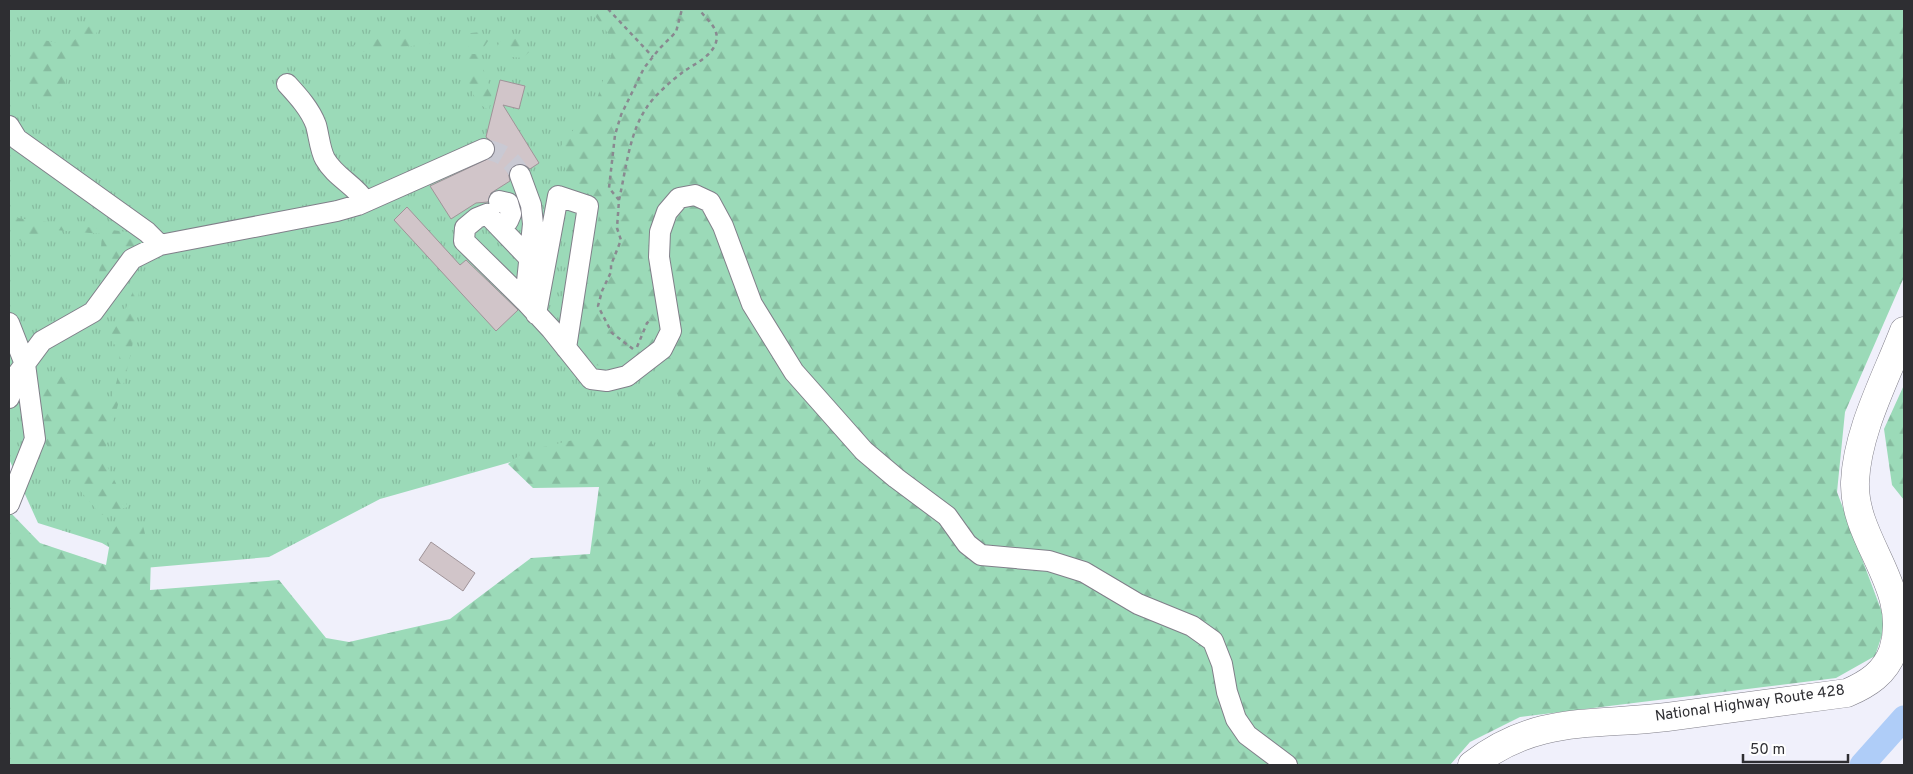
<svg xmlns="http://www.w3.org/2000/svg" width="1913" height="774" font-family="Overpass,sans-serif">
<style>
.grass{fill:url(#grass-tufts)}
.forest{fill:url(#forest-firs)}
.lines{fill:none;stroke-linecap:round;stroke-linejoin:round}
.river{stroke:#afcdf8;stroke-width:25}
.building{fill:#d1c5c9;stroke:#9f9398}
.minor-tunnel{stroke:#c9c9d3;stroke-width:20;stroke-dasharray:20 10;stroke-linecap:butt}
.minor-casing{stroke:#807f89;stroke-width:22}
.highway-casing{stroke:#807f89;stroke-width:29}
.path{stroke:#898990;stroke-width:2.5;stroke-dasharray:4 4;stroke-linecap:butt}
.minor{stroke:#fff;stroke-width:20}
.highway{stroke:#fff;stroke-width:28}
.labels{text-anchor:middle;dominant-baseline:central;stroke-width:4;stroke-linejoin:round;paint-order:stroke}
.street-label{font-size:15px;fill:#2e2e32;stroke:#fefefe}
</style>
<defs>
<pattern id="grass-tufts" width="24" height="20" patternUnits="userSpaceOnUse" patternTransform="scale(1.25)"><rect width="24" height="20" fill="#9bdab8"/><path d="M3 7l-1-3M5 7V3M7 7l1-3M15 17l-1-3M17 17v-4M19 17l1-3" fill="none" stroke="#86bb9f"/></pattern>
<pattern id="forest-firs" width="22" height="20" patternUnits="userSpaceOnUse" patternTransform="scale(1.25)"><rect width="22" height="20" fill="#9bdab8"/><path d="M5 1l3.5 6h-7zM16 11l3.5 6h-7z" fill="#86bb9f"/></pattern>
</defs>
<rect width="100%" height="100%" fill="#f0f0fb"/>
<path class="grass" d="M9,9H601L629,43L631,209L668,344L743,446L699,526L539,454L380,499L269,557L144,568L102,543L38,523L9,459Z"/>
<path class="forest" d="M590,9H1904V277L1845,412L1837,492L1886,623L1875,656L1836,678L1520,717L1470,742L1450,765H9V511L40,543L106,565L113,525L143,526L151,557L150,590L279,580L326,638L349,642L450,619L531,558L590,554L599,487L533,488L508,464L525,451L582,438L651,442L692,502L722,441L687,418L668,369L590,365L576,332L602,201L568,182L561,146L597,99L615,43Z
M89,26L98,28C93,47 87,52 70,60L62,101L45,115L28,91V60L38,39L69,45Z
M481,32L488,41L482,50L465,46V39L471,33Z
M431,36L429,44L351,53L347,47L382,38Z
M516,36L529,52L523,58L512,57L497,47L502,38Z
M471,54H478L492,93L489,110C470,101 468,78 464,59Z
M9,217L135,233L156,249C130,251 118,257 104,279L99,275L102,234L43,229L32,246L19,240L15,224L9,223Z
M139,277C140,338 119,400 103,458L128,507L101,515C78,487 45,455 36,419C32,406 36,387 36,373L56,374L83,385L108,411L117,380L120,352L106,333L126,308Z
M1904,385V500L1892,485L1884,429Z"/>
<g class="lines">
<path class="river" d="M1862,765L1904,718"/>
</g>
<path class="building" d="M500,80L525,86L519,109L503,105L539,163L530,169L522,163L515,164L508,172L510,181L491,193L488,202L476,203L451,219L430,186L494,156L495,145L486,137Z
M407,207L460,265L466,260L518,310L496,331L394,220Z
M431,542L475,573L463,591L419,560Z"/>
<g class="lines">
<path class="minor-tunnel" d="M484,149C501,152 512,158 520,175"/>
<defs>
<path id="minor" d="M287,84C298,96 310,109 316,125C319,136 320,150 325,159C335,177 355,185 365,201
M9,126L17,139L147,232L160,245
M520,175L531,205L533,224L525,301L551,329L591,379L607,381L627,376L662,349L671,331L659,257L660,232L667,212L679,198L695,195L710,202L723,226L752,304L794,372L864,451L896,478L947,516L967,544L981,555L1049,561L1084,572L1138,604L1192,626L1213,641L1222,664L1227,692L1236,719L1247,735L1287,765
M499,226L508,221L511,214L508,203L499,201
M525,301L464,241L465,228L477,218L487,214L530,259
M536,314L558,196L588,206L566,348
M9,323L25,364L35,439L9,504
M9,398L16,376L42,341L93,312L132,259L160,245L337,211L358,205L484,149"/>
<path id="highway" d="M1472,765C1536,715 1592,726 1667,717C1727,709 1787,701 1847,693C1868,684 1885,673 1893,651C1913,587 1853,542 1855,482C1857,431 1886,378 1904,331"/>
</defs>
<use href="#minor" class="minor-casing"/>
<use href="#highway" class="highway-casing"/>
<path class="path" d="M608,9L653,57
M619,200C626,170 629,133 647,107C655,95 671,81 683,72C694,64 709,58 715,45C722,29 706,20 699,9
M637,347L647,323L652,319
M633,349L612,333L598,306L602,291L611,272V265L621,240L617,228L619,200L609,188L615,135L621,115L644,68L660,48L676,32L682,9"/>
<use href="#minor" class="minor"/>
<use href="#highway" class="highway"/>
</g>
<g class="labels">
<g class="street-label">
<text transform="translate(1750 704) rotate(-8)">National Highway Route 428</text>
</g>
</g>
<rect width="1913" height="774" fill="none" stroke="#2e2e32" stroke-width="20"/>
<path d="M1743 754v8h105v-8" fill="none" stroke="#2e2e32" stroke-width="2.5"/>
<text x="1750" y="754" font-size="15" fill="#2e2e32" stroke="#fefefe" stroke-width="4" paint-order="stroke">50 m</text>
</svg>
